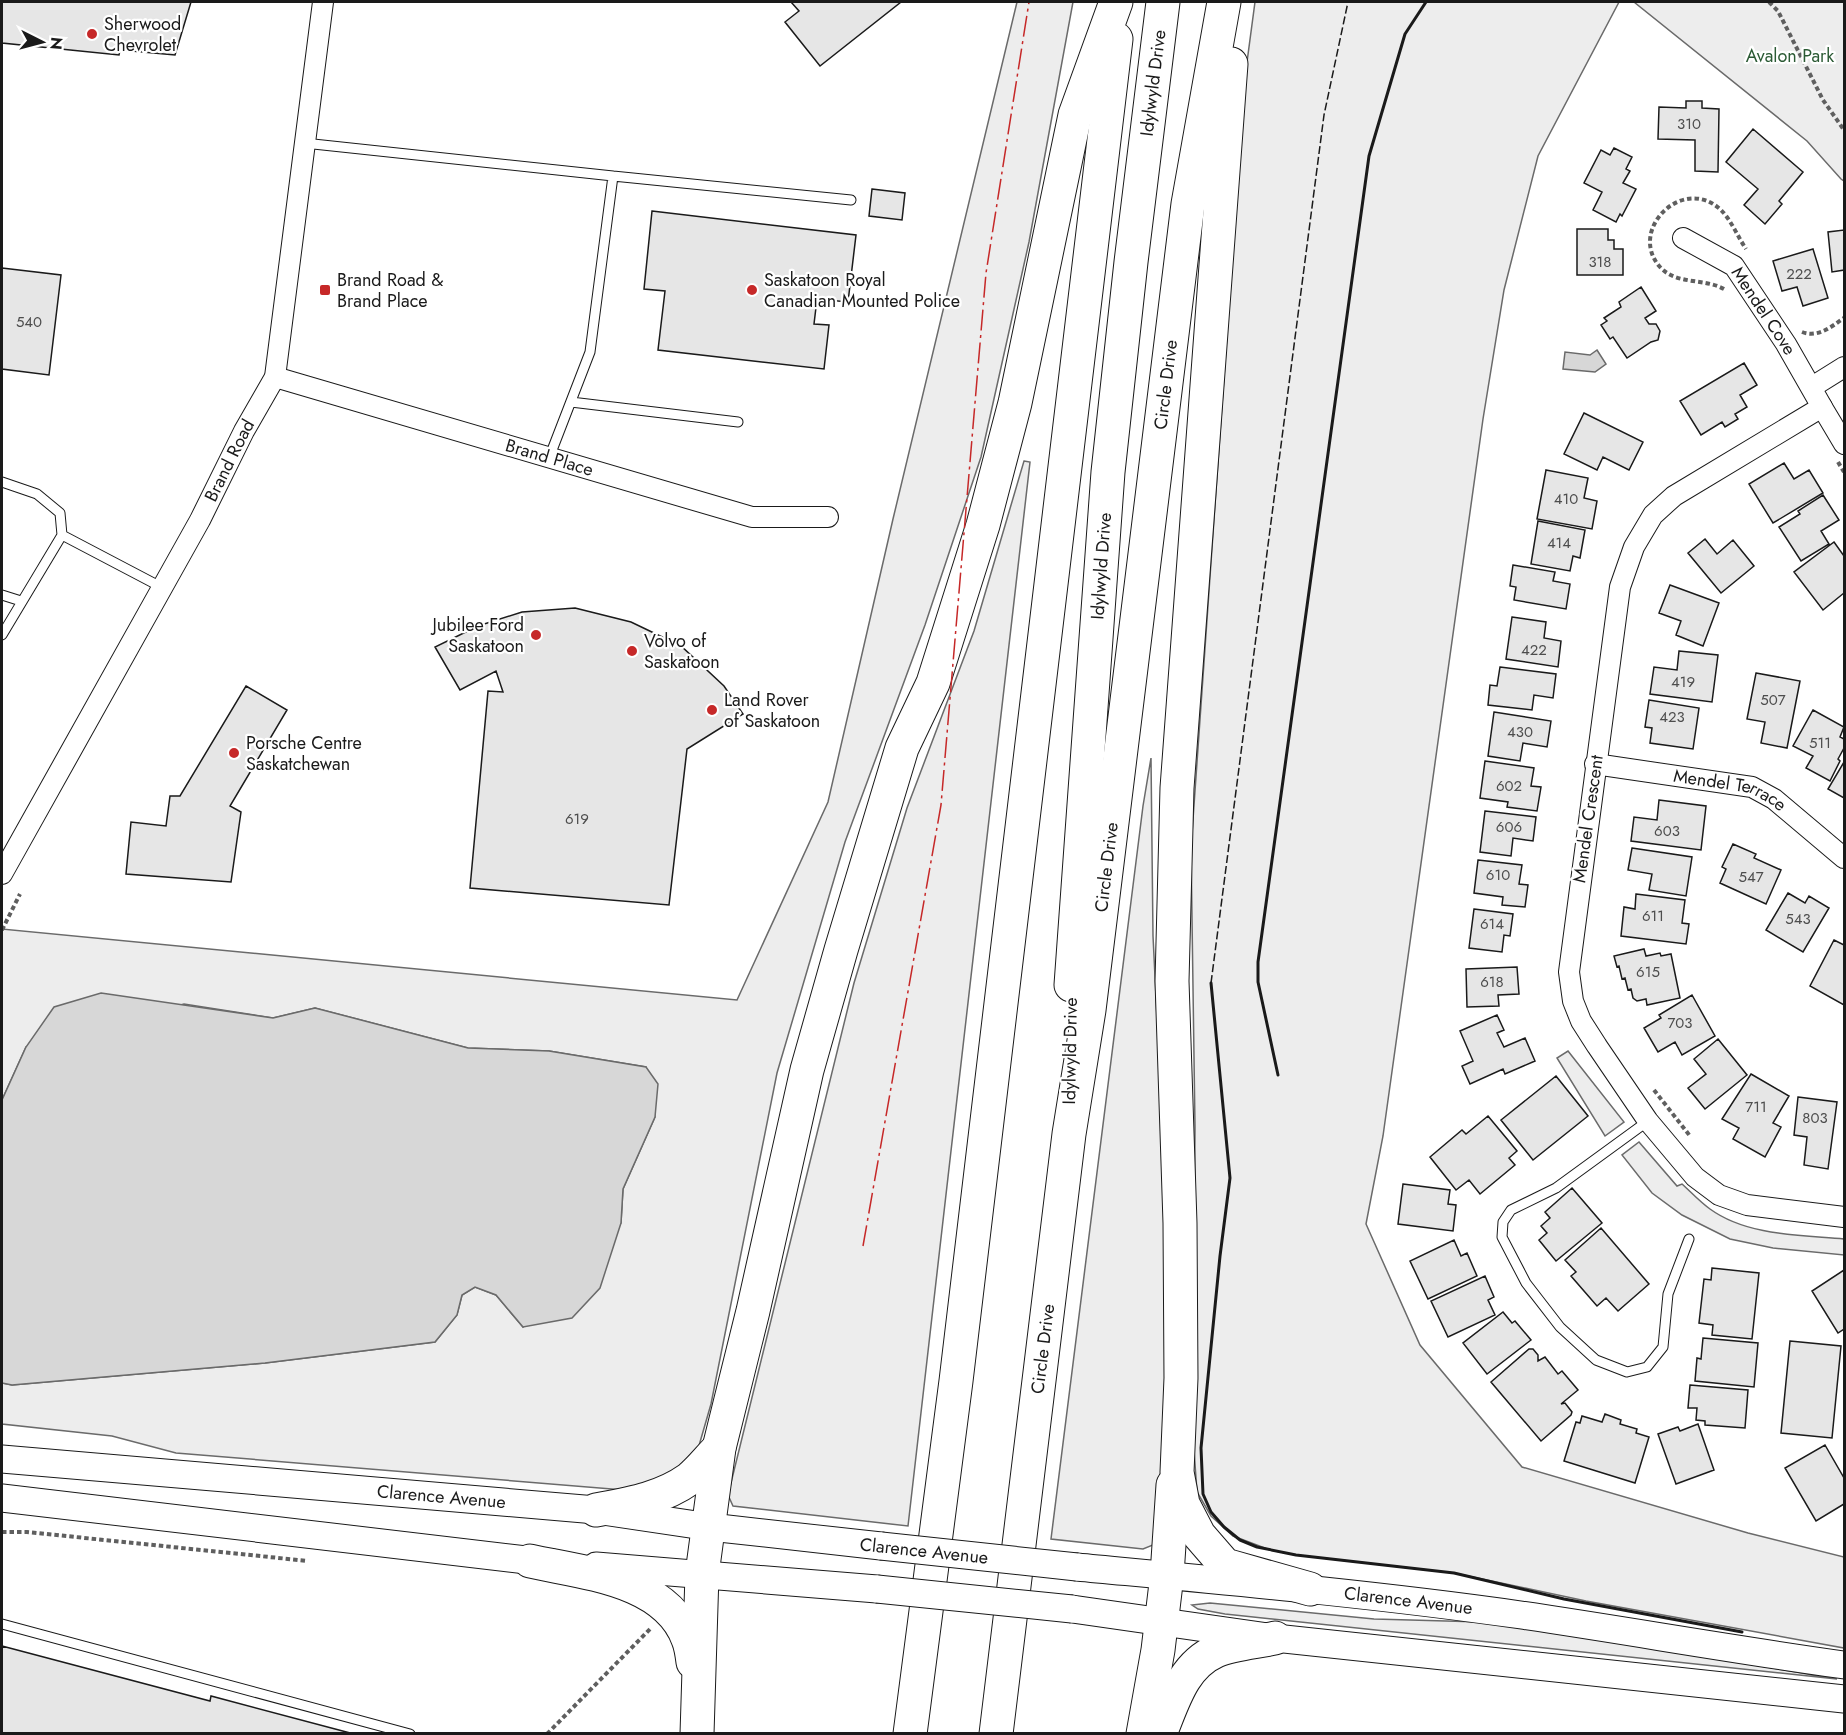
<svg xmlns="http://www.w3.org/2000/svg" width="1846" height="1735" font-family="Jost,sans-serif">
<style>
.green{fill:#ededed;stroke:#6a6a6a;stroke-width:1.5}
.water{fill:#d7d7d7;stroke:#6a6a6a;stroke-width:1.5}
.building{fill:#e6e6e6;stroke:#1a1a1a;stroke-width:1.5}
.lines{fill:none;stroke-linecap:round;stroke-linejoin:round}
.lane-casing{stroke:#1a1a1a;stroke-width:11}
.street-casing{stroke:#1a1a1a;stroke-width:22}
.secondary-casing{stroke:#1a1a1a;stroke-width:29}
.highway-casing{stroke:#1a1a1a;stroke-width:35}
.path{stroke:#5f5f5f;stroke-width:4;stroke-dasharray:4.5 3;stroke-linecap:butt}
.lane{stroke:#fff;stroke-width:9}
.street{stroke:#fff;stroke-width:20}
.secondary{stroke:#fff;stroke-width:27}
.highway{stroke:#fff;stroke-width:33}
.secondary-bridge-casing{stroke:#1a1a1a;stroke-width:29;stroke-linecap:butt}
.secondary-bridge{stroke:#fff;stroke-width:27}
.fence{stroke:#1a1a1a;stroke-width:1.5;stroke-dasharray:8 3;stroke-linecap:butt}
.wall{stroke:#1a1a1a;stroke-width:3}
.power{stroke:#c62828;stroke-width:1.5;stroke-dasharray:21 4.5 3 4.5;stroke-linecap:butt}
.poi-dot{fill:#c62828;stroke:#fff;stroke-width:2}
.labels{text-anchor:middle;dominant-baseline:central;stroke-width:4.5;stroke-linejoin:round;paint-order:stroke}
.number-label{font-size:15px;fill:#4d4d4d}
.poi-label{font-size:18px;fill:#1a1a1a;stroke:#fff;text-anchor:start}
.park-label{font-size:18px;fill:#2b5a34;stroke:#fff}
.street-label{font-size:18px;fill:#1a1a1a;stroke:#fff}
</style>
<rect width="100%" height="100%" fill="#fff"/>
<path class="green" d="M1017,2H1073L1029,242L981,457L925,625L845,842L777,1073L711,1404L698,1449L670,1478L624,1490L176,1453L112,1436L2,1424V1383L12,1385L265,1363L435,1342L457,1315L462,1295L475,1287L496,1295L523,1327L621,1223L623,1189L655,1117L646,1067L549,1051L468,1048L315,1008L273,1018L184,1004L26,1047L2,1100V929L737,1000L828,802L893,519Z
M1255,2H1619L1538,156L1504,290L1483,419L1383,1136L1366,1224L1420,1345L1522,1467L1748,1533L1844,1557V1648L1586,1601L1454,1573L1296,1555L1270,1550L1233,1536L1211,1516L1197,1492L1193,1436L1195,1127L1191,848L1245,77Z
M1634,2H1844V181L1841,179L1807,141Z
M1024,461L1030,462L908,1526L733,1506L728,1495L854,983L907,808L974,631Z
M1151,758L1153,936L1168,1240L1164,1530L1153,1545L1143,1549L1051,1539L1143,806Z
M1568,1051L1624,1122L1605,1136L1557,1058Z
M1639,1142L1677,1186L1682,1184C1691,1192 1700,1202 1710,1209C1747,1236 1801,1235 1844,1239V1255L1773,1248L1730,1239L1682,1215L1652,1193L1622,1155Z
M1210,1603L1374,1619L1482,1622L1513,1624L1837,1679L1225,1614L1198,1609L1192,1605Z"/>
<path class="water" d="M1597,350L1606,364L1595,372L1563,369L1565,352L1590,355Z
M101,993L273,1018L315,1008L468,1048L549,1051L646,1067L658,1084L655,1117L623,1189L621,1223L600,1288L572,1318L523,1327L496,1295L475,1287L462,1295L457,1315L435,1342L265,1363L12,1385L2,1383V1100L26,1047L54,1007Z"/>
<path class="building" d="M2,2H191L175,55L120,50L119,55L2,43Z
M791,2H901L820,66L785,22L799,11Z
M1686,101H1702V108L1719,109L1718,172L1695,171V140L1658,139L1659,107L1686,108Z
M1753,129L1803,172L1779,201L1782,204L1765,224L1744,205L1758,189L1726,162Z
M1614,148L1632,157L1626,169L1630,171L1623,183L1636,189L1622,216L1620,214L1616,222L1593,210L1602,192L1584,183L1601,150L1610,155Z
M872,189L905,193L902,220L869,216Z
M652,211L856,235L848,302L817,299L814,324L829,325L824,369L658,350L665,291L644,289Z
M1577,229H1608V240H1614V249H1623V275H1577Z
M1844,230V270L1832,272L1828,232Z
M1813,249L1828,298L1803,306L1797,287L1782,291L1773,261Z
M2,268L61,275L49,375L2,369Z
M1641,287L1656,311L1645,318L1649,324H1656L1660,331L1658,340L1651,342L1627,358L1613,337L1610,339L1601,325L1607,321L1604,318L1621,307L1619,302Z
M1744,363L1757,385L1740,395L1747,407L1735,414L1738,419L1725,427L1722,422L1701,435L1680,401Z
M1584,413L1643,442L1629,470L1603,457L1597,470L1564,454Z
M1784,463L1794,479L1809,470L1823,493L1773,523L1749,484Z
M1546,470L1588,478L1584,498L1597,501L1592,529L1537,519Z
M1823,495L1839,520L1821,531L1829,544L1801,561L1779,527L1800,514L1798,511Z
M1538,521L1585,530L1580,558L1573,556L1570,571L1531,564Z
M1705,539L1717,554L1733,540L1754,566L1721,593L1688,553Z
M1834,542L1844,556V593L1823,610L1794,572Z
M1513,565L1555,572L1553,581L1570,584L1566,609L1514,600L1516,587L1510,586Z
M1670,585L1719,603L1703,646L1676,635L1681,621L1659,613Z
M575,608L631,622L681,646L724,686L743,714L687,749L669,905L470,888L488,691L503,692L496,671L460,690L435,647L478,626L522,612Z
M1512,617L1546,622L1544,638L1561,641L1558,667L1506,659Z
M1679,651L1718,655L1712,702L1650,694L1654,667L1677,670Z
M1500,667L1556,674L1553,698L1534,695L1532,710L1488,705L1490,685L1497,686Z
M1756,673L1800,681L1787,748L1761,743L1765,722L1747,719Z
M246,686L287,710L230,806L241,812L231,882L126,874L131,822L166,826L170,796H180Z
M1649,700L1699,708L1693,749L1650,743L1652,728L1645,727Z
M1813,710L1844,727L1840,737L1844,739V748L1838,759L1840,761L1830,781L1806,768L1813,756L1793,746Z
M1494,712L1551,721L1547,747L1523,743L1520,761L1488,756Z
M1485,761L1534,768L1531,786L1541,787L1537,811L1507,807L1508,802L1480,798Z
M1844,762V798L1828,789Z
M1659,800L1706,806L1701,850L1631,841L1634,817L1657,820Z
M1485,811L1536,817L1533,841L1513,838L1511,856L1480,852Z
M1733,844L1756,854L1754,858L1781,870L1766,904L1720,883L1726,869L1722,867Z
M1632,848L1692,857L1686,896L1649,890L1652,874L1628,870Z
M1478,860L1522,865L1519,884L1528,885L1525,907L1502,905L1503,897L1474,893Z
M1788,893L1805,903L1809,896L1829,908L1803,952L1766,930Z
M1636,894L1685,900L1682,923L1689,924L1686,944L1621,936L1624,907L1635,909Z
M1474,909L1513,914L1510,936L1504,935L1502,952L1469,948Z
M1834,940L1844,945V1005L1810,986Z
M1644,949L1646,956L1660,953L1661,956L1671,954L1680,998L1647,1005L1646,999L1637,1001L1633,998L1631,989L1628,990L1625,978L1622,979L1619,966L1617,967L1614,956Z
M1517,967L1519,994L1498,995L1499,1006L1467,1007L1466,969Z
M1692,995L1715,1036L1682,1055L1675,1042L1658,1052L1644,1028L1661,1018L1659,1015Z
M1497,1015L1504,1030L1497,1033L1504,1047L1525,1038L1535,1061L1505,1074L1503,1069L1470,1084L1462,1066L1473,1061L1460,1031Z
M1718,1039L1747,1075L1705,1109L1688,1088L1706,1074L1694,1059Z
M1751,1074L1789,1096L1773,1123L1781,1127L1765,1157L1733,1139L1739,1128L1722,1119Z
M1556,1076L1588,1116L1533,1160L1501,1120Z
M1798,1097L1837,1102L1828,1169L1804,1165L1807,1137L1794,1135Z
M1488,1116L1517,1151L1509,1158L1515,1165L1480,1194L1469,1180L1456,1190L1430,1157L1462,1130L1466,1134Z
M1403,1184L1450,1190L1448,1204L1456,1205L1453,1231L1398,1224Z
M1572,1188L1602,1223L1556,1261L1539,1240L1547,1233L1541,1226L1550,1218L1545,1212Z
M1601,1228L1649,1284L1618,1311L1606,1298L1597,1306L1571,1276L1576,1272L1565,1260Z
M1454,1240L1461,1256L1467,1253L1477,1276L1428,1299L1410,1261Z
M1712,1268L1759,1273L1752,1339L1712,1335L1713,1325L1699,1323L1704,1279L1711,1280Z
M1844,1270V1329L1838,1333L1812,1291Z
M1485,1276L1494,1297L1488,1300L1495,1315L1448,1337L1431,1301Z
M1503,1312L1512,1323L1515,1321L1531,1340L1487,1374L1463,1343Z
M1703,1338L1758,1343L1754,1387L1695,1381L1697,1358L1701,1359Z
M1790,1341L1841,1346L1832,1438L1781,1433Z
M1529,1349H1533L1538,1355V1361L1545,1357L1558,1374L1562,1371L1578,1390L1561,1404L1565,1403L1572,1412L1571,1415L1541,1441L1491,1382Z
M1690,1385L1748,1390L1745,1428L1705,1425V1421L1696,1420L1697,1408H1688Z
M1605,1414L1621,1420L1620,1424L1637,1429L1636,1433L1649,1437L1635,1483L1564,1461L1576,1422L1580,1423L1582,1416L1602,1422Z
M1698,1424L1714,1470L1676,1484L1658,1434L1678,1427L1680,1431Z
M1825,1445L1844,1478V1504L1816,1521L1785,1468Z
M2,1646L210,1701L211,1696L354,1734H2Z"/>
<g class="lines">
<defs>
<path id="lane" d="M304,143L613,176L590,352L549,458
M613,176L851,200
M571,402L738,422
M2,482L37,494L60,513L62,535L2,635
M62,535L163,588
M2,595L21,601
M1648,1121L1556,1188L1511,1210L1503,1222L1502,1237L1526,1283L1560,1327L1596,1360L1627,1372L1647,1367L1663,1347L1668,1294L1689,1239
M2,1624L410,1734"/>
<g id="street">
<path id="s1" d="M1683,238L1734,266L1786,344L1822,407"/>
<path id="s2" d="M275,377L752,517H828"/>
<path d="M1812,387L1844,367"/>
<path d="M1844,444L1822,407L1674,496L1653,515L1634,547L1620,587L1569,972L1573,1001L1581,1021L1597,1046L1648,1121L1695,1177L1719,1195L1747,1205L1844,1217"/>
<path id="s3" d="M1595,764L1752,787L1774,799L1844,858"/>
<path id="s4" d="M2,874L200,520L244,431L275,377L323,2"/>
</g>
<g id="secondary">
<path id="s5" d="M2,1459L596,1510L710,1527L881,1546"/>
<path d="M2,1498L552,1563"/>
<path d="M596,1566L877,1589"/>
<path id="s6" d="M1077,1567C1225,1581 1373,1594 1521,1615C1629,1631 1736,1650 1844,1665"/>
<path d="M1072,1609L1275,1638L1844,1699"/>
</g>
<g id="highway">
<path d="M1231,64L1177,788L1172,981L1180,1223L1181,1378L1177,1472L1183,1504L1199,1535L1225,1565L1310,1589"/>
<path id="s7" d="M1071,985L1108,472L1131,262L1163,2"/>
<path d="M596,1510C628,1504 661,1499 689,1479C700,1470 709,1458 719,1448"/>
<path d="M530,1561C583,1573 666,1579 688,1639C691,1646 692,1654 693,1662"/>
<path d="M697,1734L702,1574L719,1448L753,1311L807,1070L841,950L902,748L933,683L983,525L1015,403L1075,115L1116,2"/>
<path d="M910,1734L956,1381L1116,39"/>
<path id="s8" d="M996,1734L1069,1134L1089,1010L1188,204L1224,2"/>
<path d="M1143,1734L1158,1650L1167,1575L1173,1485"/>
<path d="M1160,1734C1173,1703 1182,1666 1216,1651C1232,1644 1257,1642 1275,1638"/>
</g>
</defs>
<use href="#lane" class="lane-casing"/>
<use href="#street" class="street-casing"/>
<use href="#secondary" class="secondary-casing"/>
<use href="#highway" class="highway-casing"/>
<path class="path" d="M1769,2L1778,11L1823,100L1844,130
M1724,289C1704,278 1676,285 1660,267C1627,230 1683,174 1721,210C1731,220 1738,237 1746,249
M1802,332C1818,338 1831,327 1844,318
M1838,462L1844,472
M2,930L20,894
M1654,1090L1690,1136
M2,1532H27L308,1561
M547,1734L651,1628"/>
<use href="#lane" class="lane"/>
<use href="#street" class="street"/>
<use href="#secondary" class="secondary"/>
<use href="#highway" class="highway"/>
<defs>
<path id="secondary-bridge" d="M881,1546L1077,1567
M877,1589L1072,1609"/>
</defs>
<use href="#secondary-bridge" class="secondary-bridge-casing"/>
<use href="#secondary-bridge" class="secondary-bridge"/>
<path class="fence" d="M1211,983L1324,115L1348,2"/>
<path class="wall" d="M1211,983L1230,1178L1220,1256L1201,1448L1203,1494L1211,1512L1224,1527L1240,1540L1257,1547L1296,1555L1454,1573L1564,1599L1742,1632
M1278,1075L1258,982V962L1369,156L1405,34L1426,2"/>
<path class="power" d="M863,1246L941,805L986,273L1029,2"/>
</g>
<g class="poi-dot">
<circle cx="92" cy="34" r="6"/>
<rect x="319" y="284" width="12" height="12" rx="3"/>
<circle cx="752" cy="290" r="6"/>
<circle cx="536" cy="635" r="6"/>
<circle cx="632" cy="651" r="6"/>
<circle cx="712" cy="710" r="6"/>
<circle cx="234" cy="753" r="6"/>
</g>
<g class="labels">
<g class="number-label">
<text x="1689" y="124">310</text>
<text x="1600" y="262">318</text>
<text x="1799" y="274">222</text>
<text x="29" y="322">540</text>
<text x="1566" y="499">410</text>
<text x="1559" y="543">414</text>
<text x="1534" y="650">422</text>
<text x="1683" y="682">419</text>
<text x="1773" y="700">507</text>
<text x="1672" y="717">423</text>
<text x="1520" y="732">430</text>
<text x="1820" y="743">511</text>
<text x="1509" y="786">602</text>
<text x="577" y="819">619</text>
<text x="1509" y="827">606</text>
<text x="1667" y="831">603</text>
<text x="1498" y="875">610</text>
<text x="1751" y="877">547</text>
<text x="1653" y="916">611</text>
<text x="1798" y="919">543</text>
<text x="1492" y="924">614</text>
<text x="1648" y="972">615</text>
<text x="1492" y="982">618</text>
<text x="1680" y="1023">703</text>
<text x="1756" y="1107">711</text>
<text x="1815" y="1118">803</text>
</g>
<g class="poi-label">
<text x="104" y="24">Sherwood<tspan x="104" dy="21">Chevrolet</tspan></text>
<text x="337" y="280">Brand Road &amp;<tspan x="337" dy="21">Brand Place</tspan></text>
<text x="764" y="280">Saskatoon Royal<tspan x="764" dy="21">Canadian Mounted Police</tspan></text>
<text x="524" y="625" text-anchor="end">Jubilee Ford<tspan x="524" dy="21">Saskatoon</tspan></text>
<text x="644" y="641">Volvo of<tspan x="644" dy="21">Saskatoon</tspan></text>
<text x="724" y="700">Land Rover<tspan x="724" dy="21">of Saskatoon</tspan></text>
<text x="246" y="743">Porsche Centre<tspan x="246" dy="21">Saskatchewan</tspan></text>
</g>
<g class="park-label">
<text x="1790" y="56">Avalon Park</text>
</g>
<g class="street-label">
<text stroke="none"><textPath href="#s7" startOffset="906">Idylwyld Drive</textPath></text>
<text stroke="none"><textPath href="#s1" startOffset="112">Mendel Cove</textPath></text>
<text stroke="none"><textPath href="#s8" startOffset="1360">Circle Drive</textPath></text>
<text stroke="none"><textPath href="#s2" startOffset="286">Brand Place</textPath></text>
<text stroke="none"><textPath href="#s4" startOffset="472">Brand Road</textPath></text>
<text stroke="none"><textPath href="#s7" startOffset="420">Idylwyld Drive</textPath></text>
<text stroke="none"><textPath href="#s3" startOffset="138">Mendel Terrace</textPath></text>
<text transform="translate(1588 819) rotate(-82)">Mendel Crescent</text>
<text stroke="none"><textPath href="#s8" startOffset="874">Circle Drive</textPath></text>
<text transform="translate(1070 1051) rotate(-89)">Idylwyld Drive</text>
<text stroke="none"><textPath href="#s8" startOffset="388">Circle Drive</textPath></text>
<text stroke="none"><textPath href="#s5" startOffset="441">Clarence Avenue</textPath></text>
<text transform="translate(924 1551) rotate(6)">Clarence Avenue</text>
<text stroke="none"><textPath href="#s6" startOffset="333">Clarence Avenue</textPath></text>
</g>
</g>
<rect width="1846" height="1735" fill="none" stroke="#1a1a1a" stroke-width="6"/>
<g transform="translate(42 42) rotate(96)" stroke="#ffffff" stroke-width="4.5" paint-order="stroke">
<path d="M0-4.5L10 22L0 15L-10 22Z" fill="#1a1a1a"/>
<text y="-9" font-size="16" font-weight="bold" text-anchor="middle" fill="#1a1a1a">N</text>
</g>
</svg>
